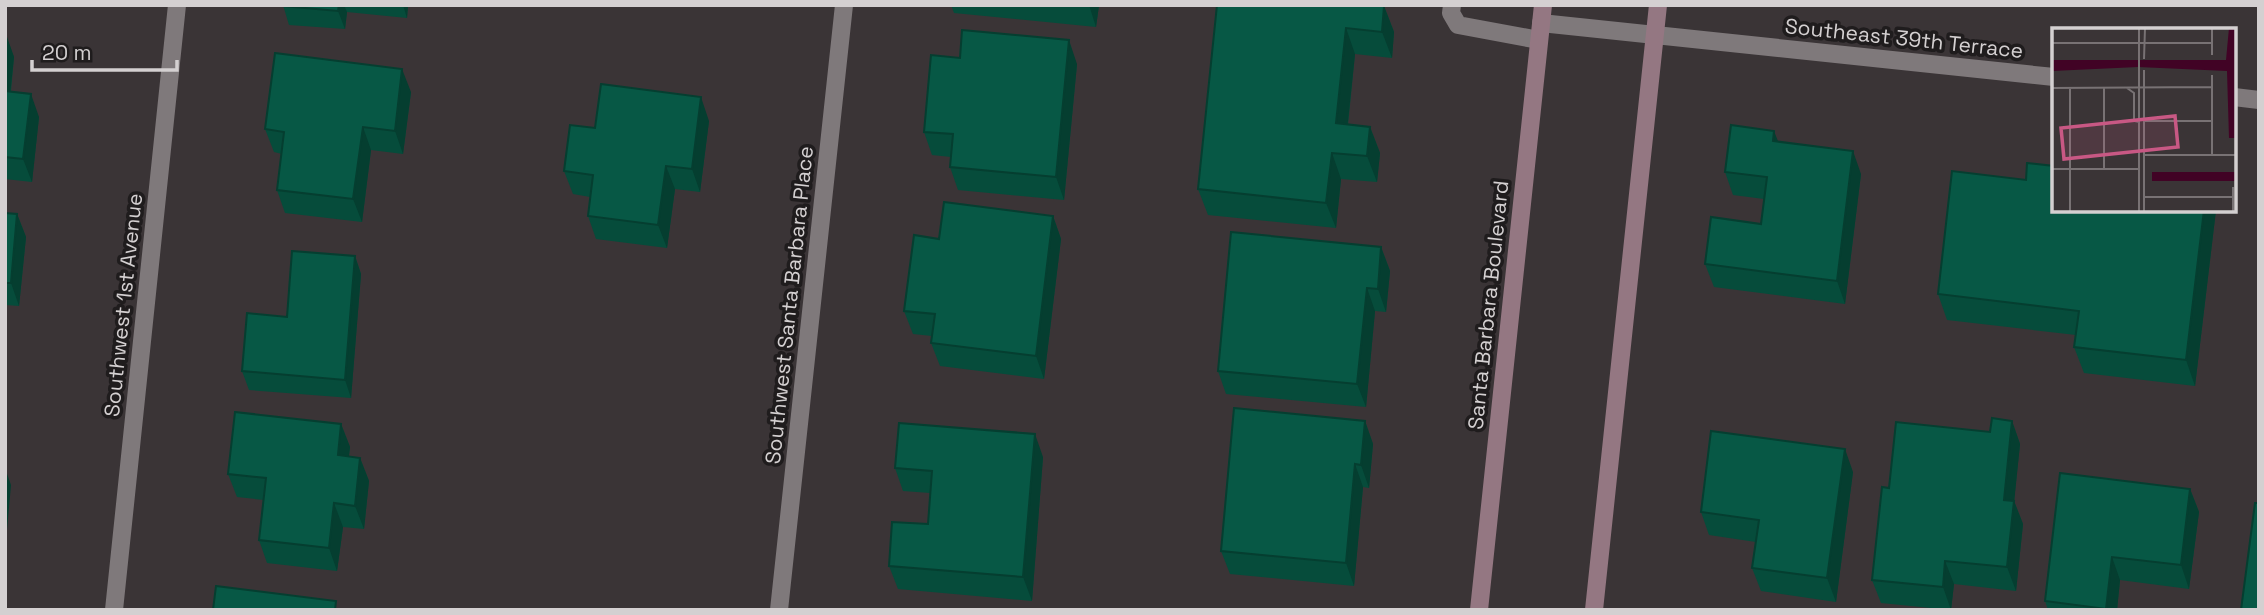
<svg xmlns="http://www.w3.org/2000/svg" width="2264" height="615" font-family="'Space Grotesk',sans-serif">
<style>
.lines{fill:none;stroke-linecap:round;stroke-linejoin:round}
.lane{stroke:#7f797b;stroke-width:18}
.street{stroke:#7f797b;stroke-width:18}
.secondary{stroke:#947782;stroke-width:18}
.wall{fill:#064c3b}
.shaded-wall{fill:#053e30}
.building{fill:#075845;stroke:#053e30;stroke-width:2}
.labels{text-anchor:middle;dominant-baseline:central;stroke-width:7;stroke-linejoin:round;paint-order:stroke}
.street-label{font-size:21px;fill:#d4d0d1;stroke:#1f1c1d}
.inset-road{fill:none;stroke:#787274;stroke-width:2}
.view{fill:#c85884;fill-opacity:0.15;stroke:#c85884;stroke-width:3.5}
.inset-edge{fill:none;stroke:#d4d0d1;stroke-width:3.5}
</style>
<rect width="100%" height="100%" fill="#3a3436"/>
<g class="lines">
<path class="lane" d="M1452,5L1451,13L1458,25L1539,40"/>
<path class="street" d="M1541,23L2054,77
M2234,97L2259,100
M114,610L177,5
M779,610L844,5"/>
<path class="secondary" d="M1479,610L1543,5
M1594,610L1658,5"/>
</g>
<path class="wall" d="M283,5H408L407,18L347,12L345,29L289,25Z
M951,5H1099L1096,27L954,13Z
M1217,5L1384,6L1394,32L1392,58L1355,54L1348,125L1370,127L1380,153L1377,182L1341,179L1336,228L1208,215L1198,189Z
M5,34L14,57L11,91L39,117L32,182L5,179Z
M960,58L1077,64L1064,200L958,190L950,167L951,157L932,155L924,132Z
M411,92L403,154L371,150L362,222L285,213L277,190L282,154L274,152L265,129Z
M709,121L700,192L675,189L667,248L596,239L588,216L590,197L573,194L564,171L595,128Z
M1778,142L1861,174L1845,304L1714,287L1705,264L1761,224L1764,199L1733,195L1725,172Z
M2054,210H2216L2195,386L2084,373L2074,347L2076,335L1947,320L1938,294Z
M5,213L17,214L26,237L19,306L6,305L5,309Z
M1053,216L1061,239L1044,379L940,366L931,343L932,336L913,334L904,311L939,239Z
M1381,247L1390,271L1386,312L1375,311L1366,407L1226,394L1218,371Z
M355,256L361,274L351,398L249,390L242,371L287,317Z
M1365,421L1373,444L1369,488L1363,487L1354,586L1230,574L1221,551Z
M2012,421L2020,444L2014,501L2023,524L2016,591L1954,584L1951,610L1881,603L1872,580L1889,488Z
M341,424L350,447L349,456L360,458L369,481L364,529L343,527L337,571L267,563L259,540L264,500L237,497L228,474Z
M1043,457L1032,601L898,589L889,566L928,524L930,493L903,491L895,468Z
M1853,472L1836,602L1761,591L1752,568L1756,542L1709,535L1701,512Z
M2190,489L2199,512L2189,589L2120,580L2117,610H2048L2045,601Z"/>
<path class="shaded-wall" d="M339,5H344L347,12L345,29L338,11Z
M403,5H408L407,18Z
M1089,5H1099L1096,27Z
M1384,6L1394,32L1392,58L1382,32Z
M1346,28L1355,54L1345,149L1336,123Z
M6,34L14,57L8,113L5,105Z
M1069,40L1077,64L1064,200L1056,177Z
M402,69L411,92L403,154L395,131Z
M31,94L39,117L32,182L23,159Z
M701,97L709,121L700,192L692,169Z
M363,127L371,150L362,222L353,199Z
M1370,127L1380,153L1377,182L1367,156Z
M1774,131L1783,154L1773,141Z
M1853,151L1861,174L1845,304L1837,281Z
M1332,153L1341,179L1336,228L1326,203Z
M666,166L675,189L667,248L658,225Z
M2204,210H2216L2195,386L2186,360Z
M17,214L26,237L19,306L11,283Z
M1053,216L1061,239L1044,379L1036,356Z
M1381,247L1390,271L1386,312L1378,289Z
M355,256L361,274L351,398L345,380Z
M1367,288L1375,311L1366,407L1357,384Z
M1365,421L1373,444L1369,488L1361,465Z
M2012,421L2020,444L2012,523L2004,500Z
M341,424L350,447L346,478L338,455Z
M1035,434L1043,457L1032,601L1023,577Z
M1845,449L1853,472L1836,602L1827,578Z
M360,458L369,481L364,529L355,506Z
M1355,464L1363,487L1354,586L1346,563Z
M5,468L11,485L6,541L5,540Z
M2190,489L2199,512L2189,589L2181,565Z
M2014,501L2023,524L2016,591L2007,567Z
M334,503L343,527L337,571L329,548Z
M2112,557L2120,580L2117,610H2106Z
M1945,561L1954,584L1951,610L1943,587Z"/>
<path class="building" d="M283,5H339L338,11L283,6Z
M1217,5H1375L1384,6L1382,32L1346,28L1336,123L1370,127L1367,156L1332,153L1326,203L1198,189Z
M962,30L1069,40L1056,177L950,167L953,134L924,132L931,55L960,58Z
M275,53L402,69L395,131L363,127L353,199L277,190L284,132L265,129Z
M601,84L701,97L692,169L666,166L658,225L588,216L593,175L564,171L570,125L595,128Z
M5,91L31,94L23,159L5,157Z
M1731,125L1774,131L1773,141L1853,151L1837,281L1705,264L1711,217L1761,224L1767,177L1725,172Z
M2027,163L2054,166V210H2204L2186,360L2074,347L2079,311L1938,294L1952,171L2026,180Z
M944,202L1053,216L1036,356L931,343L935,314L904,311L914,235L939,239Z
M5,213L17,214L11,283H5Z
M1231,232L1381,247L1378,289L1367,288L1357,384L1218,371Z
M292,251L355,256L345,380L242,371L247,313L287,317Z
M1234,408L1365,421L1361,465L1355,464L1346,563L1221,551Z
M235,412L341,424L338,455L360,458L355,506L334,503L329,548L259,540L266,478L228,474Z
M1992,418L2012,421L2004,500L2014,501L2007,567L1945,561L1943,587L1872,580L1882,487L1889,488L1896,422L1990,432Z
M899,423L1035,434L1023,577L889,566L892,522L928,524L932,471L895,468Z
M1711,431L1845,449L1827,578L1752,568L1759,520L1701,512Z
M2060,473L2190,489L2181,565L2112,557L2106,609L2045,601Z
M2255,503H2259V610H2241Z
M216,586L336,601L335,610H213Z"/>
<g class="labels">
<g class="street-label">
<text transform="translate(1904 38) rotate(6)">Southeast 39th Terrace</text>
<text transform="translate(123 305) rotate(-84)">Southwest 1st Avenue</text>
<text transform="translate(789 305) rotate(-84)">Southwest Santa Barbara Place</text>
<text transform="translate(1488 305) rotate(-84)">Santa Barbara Boulevard</text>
</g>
</g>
<g transform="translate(2052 28)">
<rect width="184" height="184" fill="#3a3436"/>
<path d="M177,0H184V110H177L175,43L86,39L0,43V32H174ZM100,144H184V153H100Z" fill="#410325"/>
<path class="inset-road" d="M0,15H160M160,27V0M92,31L93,0M92,42V183M0,60L160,59M18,60V183M52,60V141M75,60L82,65V93L87,94M91,93H159M91,127H184M160,127V47M0,141H87M91,169H181M87,183V0M181,183V159"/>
<path class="view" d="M123,88L126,119L12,131L9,100Z"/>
<rect width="184" height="184" class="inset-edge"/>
</g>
<rect width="2264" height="615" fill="none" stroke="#d4d0d1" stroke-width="14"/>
<path d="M32 60v10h145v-10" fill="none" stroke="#d4d0d1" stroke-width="3.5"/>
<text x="42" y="60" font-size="21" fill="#d4d0d1" stroke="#1f1c1d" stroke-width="5" paint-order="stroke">20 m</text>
</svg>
